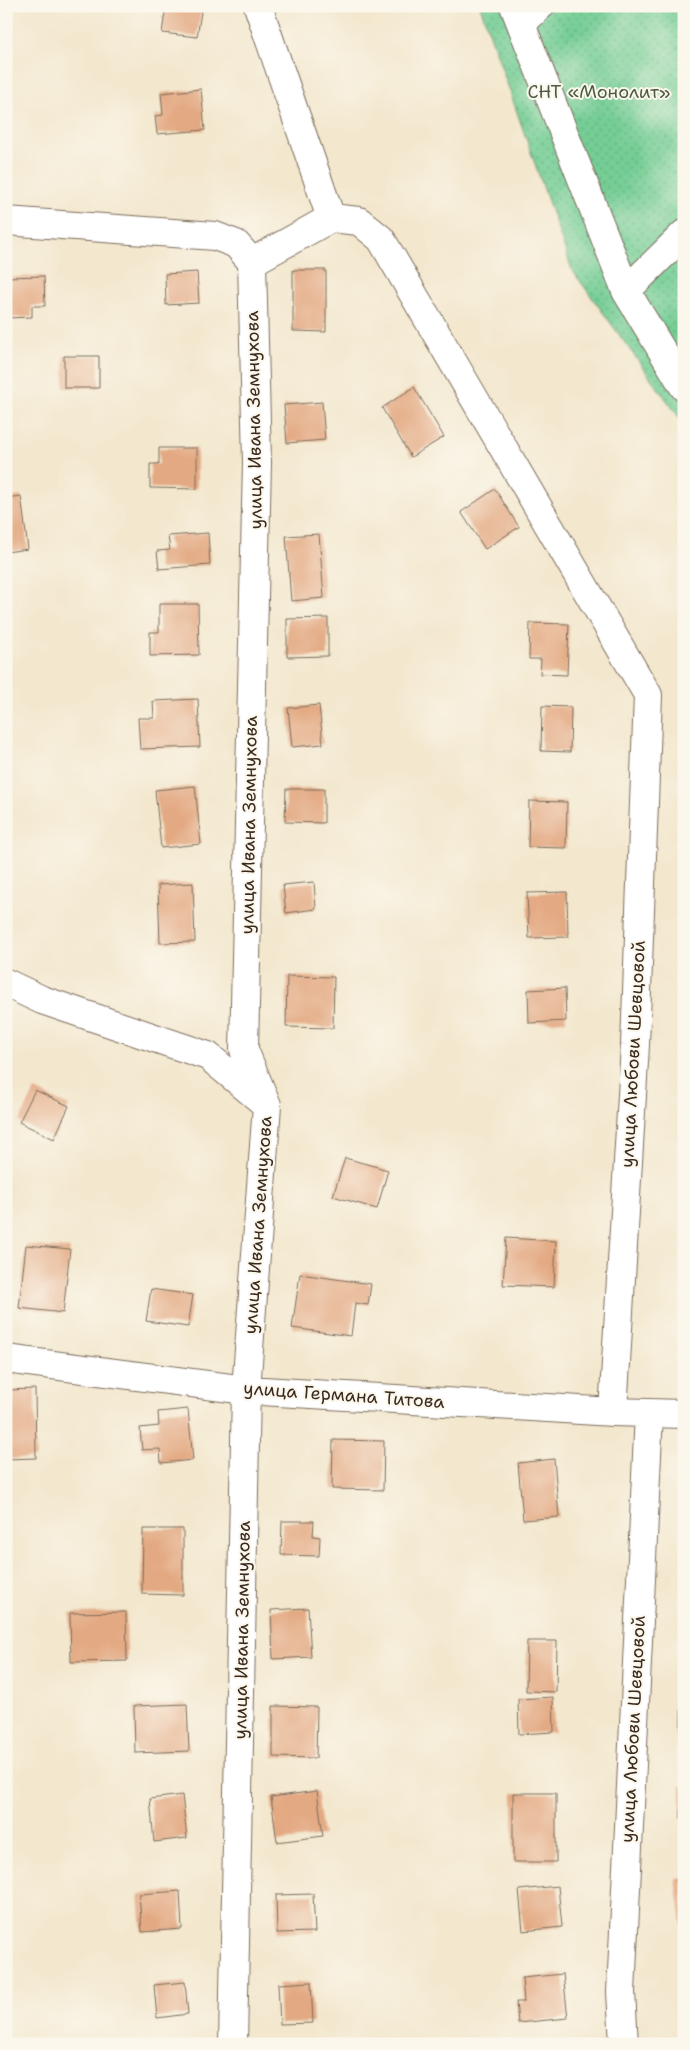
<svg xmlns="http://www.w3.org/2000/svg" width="690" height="2050" font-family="'Shantell Sans',sans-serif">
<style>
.grass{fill:url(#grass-dots);stroke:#587c5a}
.building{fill:#e3a982}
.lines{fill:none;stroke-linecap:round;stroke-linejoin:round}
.minor-casing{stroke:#7b6c5b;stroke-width:30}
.minor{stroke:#fff;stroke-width:28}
.labels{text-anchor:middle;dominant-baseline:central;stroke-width:4;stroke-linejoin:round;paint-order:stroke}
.park-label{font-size:18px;fill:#4c5b42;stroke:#fbf7ec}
.street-label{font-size:18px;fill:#3b2a1e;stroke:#fbf7ec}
</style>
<defs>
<pattern id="grass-dots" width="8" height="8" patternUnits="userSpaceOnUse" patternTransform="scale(1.25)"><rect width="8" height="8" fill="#75ce95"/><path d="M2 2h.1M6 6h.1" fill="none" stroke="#61a779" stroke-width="1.8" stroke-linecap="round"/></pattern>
</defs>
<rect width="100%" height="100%" fill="#fbf7ec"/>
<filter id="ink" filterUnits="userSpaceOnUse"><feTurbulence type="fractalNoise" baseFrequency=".02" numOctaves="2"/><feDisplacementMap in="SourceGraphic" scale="10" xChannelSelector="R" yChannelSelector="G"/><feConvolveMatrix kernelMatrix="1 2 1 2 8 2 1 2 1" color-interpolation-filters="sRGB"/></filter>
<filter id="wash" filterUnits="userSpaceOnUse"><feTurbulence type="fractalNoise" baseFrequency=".0096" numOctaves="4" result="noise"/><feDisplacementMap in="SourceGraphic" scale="20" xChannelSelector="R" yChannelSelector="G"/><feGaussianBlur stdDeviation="1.12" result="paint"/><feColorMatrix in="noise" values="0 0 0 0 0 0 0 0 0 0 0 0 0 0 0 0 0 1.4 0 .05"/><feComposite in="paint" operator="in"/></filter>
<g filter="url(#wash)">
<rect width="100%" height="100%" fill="#f3e7cd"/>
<path class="grass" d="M480,6H684V424L572,270Z"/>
<g id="blocks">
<path class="building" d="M166,6H202L197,37L162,33Z
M201,89L205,130L157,134L155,116L163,115L161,93Z
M293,270H326V332L293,331Z
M197,272L199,303L166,305L165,274Z
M44,276L45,306H32V317L6,318V277Z
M64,356H99V388H64Z
M414,387L444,437L411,457L382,408Z
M322,402L325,440L287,443L284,405Z
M159,448H197V489L150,488V464H159Z
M495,489L519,527L485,549L461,512Z
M21,496L28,549L6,552V498Z
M208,533L210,565L159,569L157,551L170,550L168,536Z
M319,534L324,598L291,601L286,536Z
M159,604H198L199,655L150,656V632H159Z
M328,618V656L287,657V619Z
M530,623L569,624L567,675L540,674L541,659H529Z
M198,699L200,747L140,749L138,718H154L153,701Z
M319,705L323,744L292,747L288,708Z
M542,706L571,707L570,752L541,751Z
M195,786L201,844L161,848L155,790Z
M286,789H324V823L285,822Z
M529,801L567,802L566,848L528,847Z
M314,882L316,909L286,913L283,885Z
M193,883L195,942L160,943L158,885Z
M567,892L568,937L529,938L527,893Z
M287,976L334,977L333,1028L286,1027Z
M565,988L566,1021L529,1023L528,990Z
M35,1090L69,1106L54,1139L19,1122Z
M345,1158L388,1170L377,1209L333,1196Z
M506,1238L556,1241L554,1287L503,1285Z
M26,1245L70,1249L63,1313L19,1308Z
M300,1274L371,1284L368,1305L355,1303L351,1336L292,1328Z
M151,1289L193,1295L188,1327L146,1321Z
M35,1389L36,1458L6,1459V1390Z
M188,1409L193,1460L161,1463L160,1449L142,1450L140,1428L159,1426L158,1412Z
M333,1440L384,1441L383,1490L332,1489Z
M554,1459L559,1517L523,1520L518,1463Z
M282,1521H314L313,1536L320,1537L319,1556L281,1555Z
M143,1529H183V1595L142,1594Z
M308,1608L311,1657L273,1659L271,1610Z
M126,1612L127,1661L71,1662L70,1613Z
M527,1641H557L556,1692L526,1691Z
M682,1683H684V1742H680Z
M553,1697L554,1732L519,1734L518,1699Z
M187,1704L189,1751L135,1753L134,1706Z
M273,1706L317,1707L316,1758L273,1757Z
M681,1786H684V1819H681Z
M317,1791L323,1836L277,1842L271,1797Z
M513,1793H556V1862H513Z
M182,1795L187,1838L154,1842L150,1799Z
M684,1878V1932H683L676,1879Z
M558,1886L562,1927L523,1931L519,1890Z
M180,1891L182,1929L142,1932L139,1894Z
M313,1894L315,1932L277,1933L276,1895Z
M684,1961V2003H682L679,1962Z
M563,1974L568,2018L518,2023L516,2002H524L522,1978Z
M185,1982L188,2014L157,2018L154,1985Z
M311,1982L313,2023L280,2024L278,1984Z"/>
</g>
</g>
<g filter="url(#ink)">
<use href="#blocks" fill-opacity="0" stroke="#7b6c5b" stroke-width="1"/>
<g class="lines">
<defs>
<path id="minor" d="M258,6L331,218L359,221L381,239L648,695L635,1045L613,1412
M514,6L626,291L684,387
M521,24L540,6
M6,221L215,236L236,244L252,262
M626,291L684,234
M6,983L42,1000L208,1056L262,1101
M6,1359L246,1390L613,1412L684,1414
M233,2044L246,1390L267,1105L244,1050L257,462L252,262L331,218
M624,2044L621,1992L649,1414"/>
</defs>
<use href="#minor" class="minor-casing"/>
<use href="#minor" class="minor"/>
</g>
</g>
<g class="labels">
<g class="park-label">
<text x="599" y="92">СНТ «Монолит»</text>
</g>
<g class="street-label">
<text transform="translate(254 420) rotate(-91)">улица Ивана Земнухова</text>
<text transform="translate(249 825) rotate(-89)">улица Ивана Земнухова</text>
<text transform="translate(633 1054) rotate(-87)">улица Любови Шевцовой</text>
<text transform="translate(258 1225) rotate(-86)">улица Ивана Земнухова</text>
<text transform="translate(344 1395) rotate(4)">улица Германа Титова</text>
<text transform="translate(242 1630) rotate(-89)">улица Ивана Земнухова</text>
<text transform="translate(633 1729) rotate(-87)">улица Любови Шевцовой</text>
</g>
</g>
<rect width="690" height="2050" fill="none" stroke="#fbf7ec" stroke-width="25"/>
</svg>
